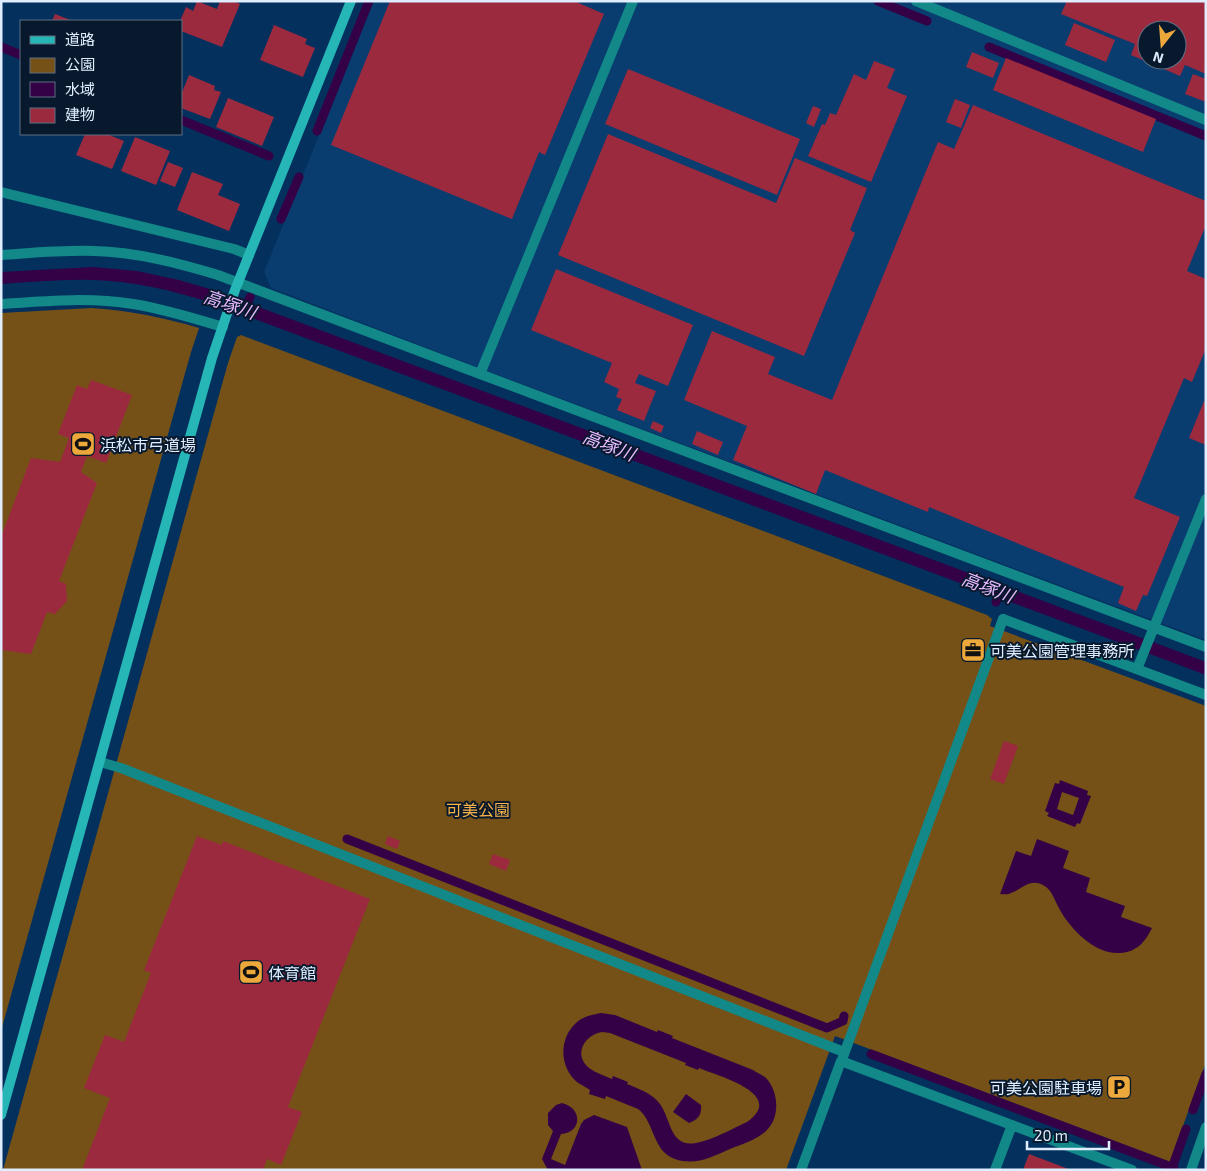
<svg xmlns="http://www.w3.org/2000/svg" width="1207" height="1171" font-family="'Exo 2','Noto Sans JP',sans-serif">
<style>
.built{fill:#093c6f;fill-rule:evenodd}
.green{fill:#755117}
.water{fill:#340146;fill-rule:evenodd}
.pier{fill:#04305e}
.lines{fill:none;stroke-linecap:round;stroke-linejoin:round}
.stream{stroke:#340146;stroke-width:9}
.building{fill:#9c2a3f;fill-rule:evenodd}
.lane{stroke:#128988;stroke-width:10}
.street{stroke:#128988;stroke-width:10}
.secondary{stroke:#25b6b5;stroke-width:10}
.labels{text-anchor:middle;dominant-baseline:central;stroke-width:4;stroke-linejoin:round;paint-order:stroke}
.poi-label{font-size:16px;fill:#dfedff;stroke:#08192d;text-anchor:start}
.park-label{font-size:16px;fill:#f7b248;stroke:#08192d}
.water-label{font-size:18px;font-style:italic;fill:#e7b8fe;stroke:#08192d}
</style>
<rect width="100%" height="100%" fill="#04305e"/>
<path class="built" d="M373,1H1206V640L482,369L271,288L264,272ZM1147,30H1177V60H1147Z"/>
<path class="green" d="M92,308C131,311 162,317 199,328L191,352L1,1031V313Z
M241,335L987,615L992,619L990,626L1206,706V1062L1170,1162L835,1036L786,1170H3L228,363L237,337Z"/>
<path class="water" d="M93,267L137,271L179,280L213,290L1206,662V675L209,302C171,290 133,281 93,280C63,279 32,282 1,284V272Z
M1060,780L1088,791L1087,795L1091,796L1080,824L1077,823L1075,827L1047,816L1049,813L1045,811L1055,783L1059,784ZM1062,792L1079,798L1073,815L1057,809Z
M1037,839L1069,851L1063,868L1090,878L1086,892L1125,906L1121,917L1152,928C1145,942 1137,952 1120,953C1096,955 1071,930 1060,910C1055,902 1052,889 1043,885C1030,878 1022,889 1011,893C1008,895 1004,894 1000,894L1016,851L1031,856Z
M601,1013L615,1015L657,1032L658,1030L673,1036L672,1038L753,1070C757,1073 763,1075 766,1078C779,1092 780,1117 767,1130C757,1140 742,1144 730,1149C712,1157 695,1166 675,1159C652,1151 655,1122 638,1109L606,1096L605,1099L589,1094L590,1090C586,1087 581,1085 577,1082C559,1067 559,1038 576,1023C583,1016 592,1015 601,1013ZM602,1032L610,1033L686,1063L685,1065L698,1070L699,1068C718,1076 787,1094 747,1122C732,1129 712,1140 696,1143C670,1148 671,1119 660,1104C652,1093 639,1089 627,1084L628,1082L613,1076L612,1079C605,1076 596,1073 589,1068C573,1055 584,1035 602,1032Z
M686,1094L701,1105C702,1115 698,1120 689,1123L673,1112Z
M562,1103C583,1108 582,1133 561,1134L551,1159L565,1165L581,1124L584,1120L594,1115L627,1127L642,1170H548L542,1159L553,1131L548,1125V1113L556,1105Z"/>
<path class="pier" d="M218,289L251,302L245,318L213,306Z"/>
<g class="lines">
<path class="stream" d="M878,1L927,21
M1,47L21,55
M989,47L1206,136
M181,120L269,156
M317,131L369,1
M281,219L299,177
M245,308L250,297
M996,602L1000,591
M347,839L827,1028L843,1021L844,1016
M871,1054L1174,1168
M1193,1110L1206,1074
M1172,1168L1186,1129"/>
</g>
<path class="building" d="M197,1L217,9L220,1H233L240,4L222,47L181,31L180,21L186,7L193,11Z
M390,1H574L604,14L545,155L539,152L512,219L331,145Z
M1067,1H1206V74L1185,65L1180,76L1131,55L1135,44L1061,14ZM1147,30H1177V60H1147Z
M55,14L73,21H52Z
M1074,23L1115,40L1106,62L1065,45Z
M274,25L307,39L305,44L315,48L303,77L260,60Z
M972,52L999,63L993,78L966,67Z
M1006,58L1156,119L1143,152L993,90Z
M874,61L895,69L887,88L907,96L871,182L808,156L822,124L825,125L830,113L836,115L854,74L866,80Z
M628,69L800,139L777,195L605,124Z
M1193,74L1206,79V102L1185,94Z
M189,75L215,86L214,90L221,92L210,119L181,108V95Z
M228,98L274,117L262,146L216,127Z
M955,99L970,105L961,128L946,122Z
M973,105L1206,201V225L1187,271L1206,279V348L1192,382L1184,378L1134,498L1180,517L1147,596L1143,595L1136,611L1118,603L1124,587L929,507L928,512L825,470L816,494L733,460L747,426L684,400L712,331L775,357L768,374L832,400L938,142L954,149Z
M813,106L821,109L814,127L806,123Z
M85,134H107L124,141L112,169L76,155Z
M608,134L776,203L795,158L867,188L850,230L855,233L804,356L558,255Z
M135,137L170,151L156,185L121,171Z
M168,162L183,168L175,187L160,181Z
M192,172L223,184L218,195L240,204L229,231L177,210Z
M556,269L693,325L668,386L639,374L635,383L656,391L644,421L617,410L622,399L616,397L619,389L604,382L612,363L531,330Z
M91,380L132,395L106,463L87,456L81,472L97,483L59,581L66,584L67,601L55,614L47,612L31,654L1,650V537L31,458L60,462L69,438L58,434L77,385L87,389Z
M1204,401L1206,402V445L1189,438Z
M653,421L664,426L661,433L650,428Z
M697,431L723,442L718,455L692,444Z
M970,639L983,643L976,662L963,657Z
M1004,741L1018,746L1004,784L990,779Z
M197,836L222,845L223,841L370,899L288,1107L302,1112L281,1165L267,1159L263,1170H82L110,1098L84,1088L105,1035L124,1042L151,973L144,970Z
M388,836L400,841L397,849L385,844Z
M493,854L510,860L506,871L489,864Z
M1029,1154L1071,1170H1023Z"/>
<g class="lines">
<path class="lane" d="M100,762L121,768L844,1052
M843,1057L1003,619"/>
<path class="street" d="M916,1L1206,120
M1,192L234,249L249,255
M1,255C32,253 63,250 94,251C136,252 178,263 218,275L480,374L1206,647
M1,304C45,301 89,297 133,304C164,309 193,318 223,327
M480,374L633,1
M1003,619L1206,695
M1137,669L1206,499
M801,1170L841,1061L1132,1170
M995,1170L1012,1125
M1191,1170L1206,1127"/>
<path class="secondary" d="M1,1115L212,358L235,290L351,1"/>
</g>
<defs>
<symbol id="stadium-square" viewBox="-11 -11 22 22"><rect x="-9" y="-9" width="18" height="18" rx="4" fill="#eda83c" stroke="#08192d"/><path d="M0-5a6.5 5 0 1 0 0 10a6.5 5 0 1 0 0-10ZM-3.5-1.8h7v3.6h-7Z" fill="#111"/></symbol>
<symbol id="office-square" viewBox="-11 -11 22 22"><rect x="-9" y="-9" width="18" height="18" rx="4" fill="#eda83c" stroke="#08192d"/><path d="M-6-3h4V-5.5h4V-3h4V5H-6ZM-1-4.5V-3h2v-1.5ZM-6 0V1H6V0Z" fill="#111"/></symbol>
<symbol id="parking-square" viewBox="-11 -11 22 22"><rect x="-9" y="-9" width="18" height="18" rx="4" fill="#eda83c" stroke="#08192d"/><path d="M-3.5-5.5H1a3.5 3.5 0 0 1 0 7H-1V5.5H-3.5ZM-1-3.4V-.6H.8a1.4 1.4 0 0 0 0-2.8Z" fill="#111"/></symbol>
</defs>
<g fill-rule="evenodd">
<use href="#stadium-square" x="69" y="430" width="28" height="28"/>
<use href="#office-square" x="959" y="636" width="28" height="28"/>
<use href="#stadium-square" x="237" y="958" width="28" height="28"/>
<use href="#parking-square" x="1105" y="1073" width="28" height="28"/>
</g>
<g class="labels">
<g class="poi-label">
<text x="100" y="444">浜松市弓道場</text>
<text x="990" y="650">可美公園管理事務所</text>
<text x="268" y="972">体育館</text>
<text x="1102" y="1087" text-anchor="end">可美公園駐車場</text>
</g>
<g class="park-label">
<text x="478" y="809">可美公園</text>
</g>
<g class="water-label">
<text transform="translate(230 304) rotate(19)">高塚川</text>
<text transform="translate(609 445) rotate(21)">高塚川</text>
<text transform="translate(988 587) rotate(21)">高塚川</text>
</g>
</g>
<rect width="1207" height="1171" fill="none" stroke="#dfedff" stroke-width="5"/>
<rect x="20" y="20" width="162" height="115" fill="#08192d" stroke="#5e6e81"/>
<rect x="30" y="36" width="25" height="8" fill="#25b6b5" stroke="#5e6e81"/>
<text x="65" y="45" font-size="15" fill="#dfedff">道路</text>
<rect x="30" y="58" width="25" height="15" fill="#755117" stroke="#5e6e81"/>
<text x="65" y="70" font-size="15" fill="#dfedff">公園</text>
<rect x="30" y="82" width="25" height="15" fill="#340146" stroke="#5e6e81"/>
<text x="65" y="95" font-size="15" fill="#dfedff">水域</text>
<rect x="30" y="108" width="25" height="15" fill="#9c2a3f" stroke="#5e6e81"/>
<text x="65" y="120" font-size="15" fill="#dfedff">建物</text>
<g transform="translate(1162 45) rotate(197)"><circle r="24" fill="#08192d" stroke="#5e6e81"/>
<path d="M0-4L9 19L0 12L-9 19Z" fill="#eda83c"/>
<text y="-8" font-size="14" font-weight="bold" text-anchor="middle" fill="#dfedff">N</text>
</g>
<path d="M1027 1141v8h82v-8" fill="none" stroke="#dfedff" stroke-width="2.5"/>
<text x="1034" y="1141" font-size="15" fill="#dfedff" stroke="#08192d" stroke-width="4" paint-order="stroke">20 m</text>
</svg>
